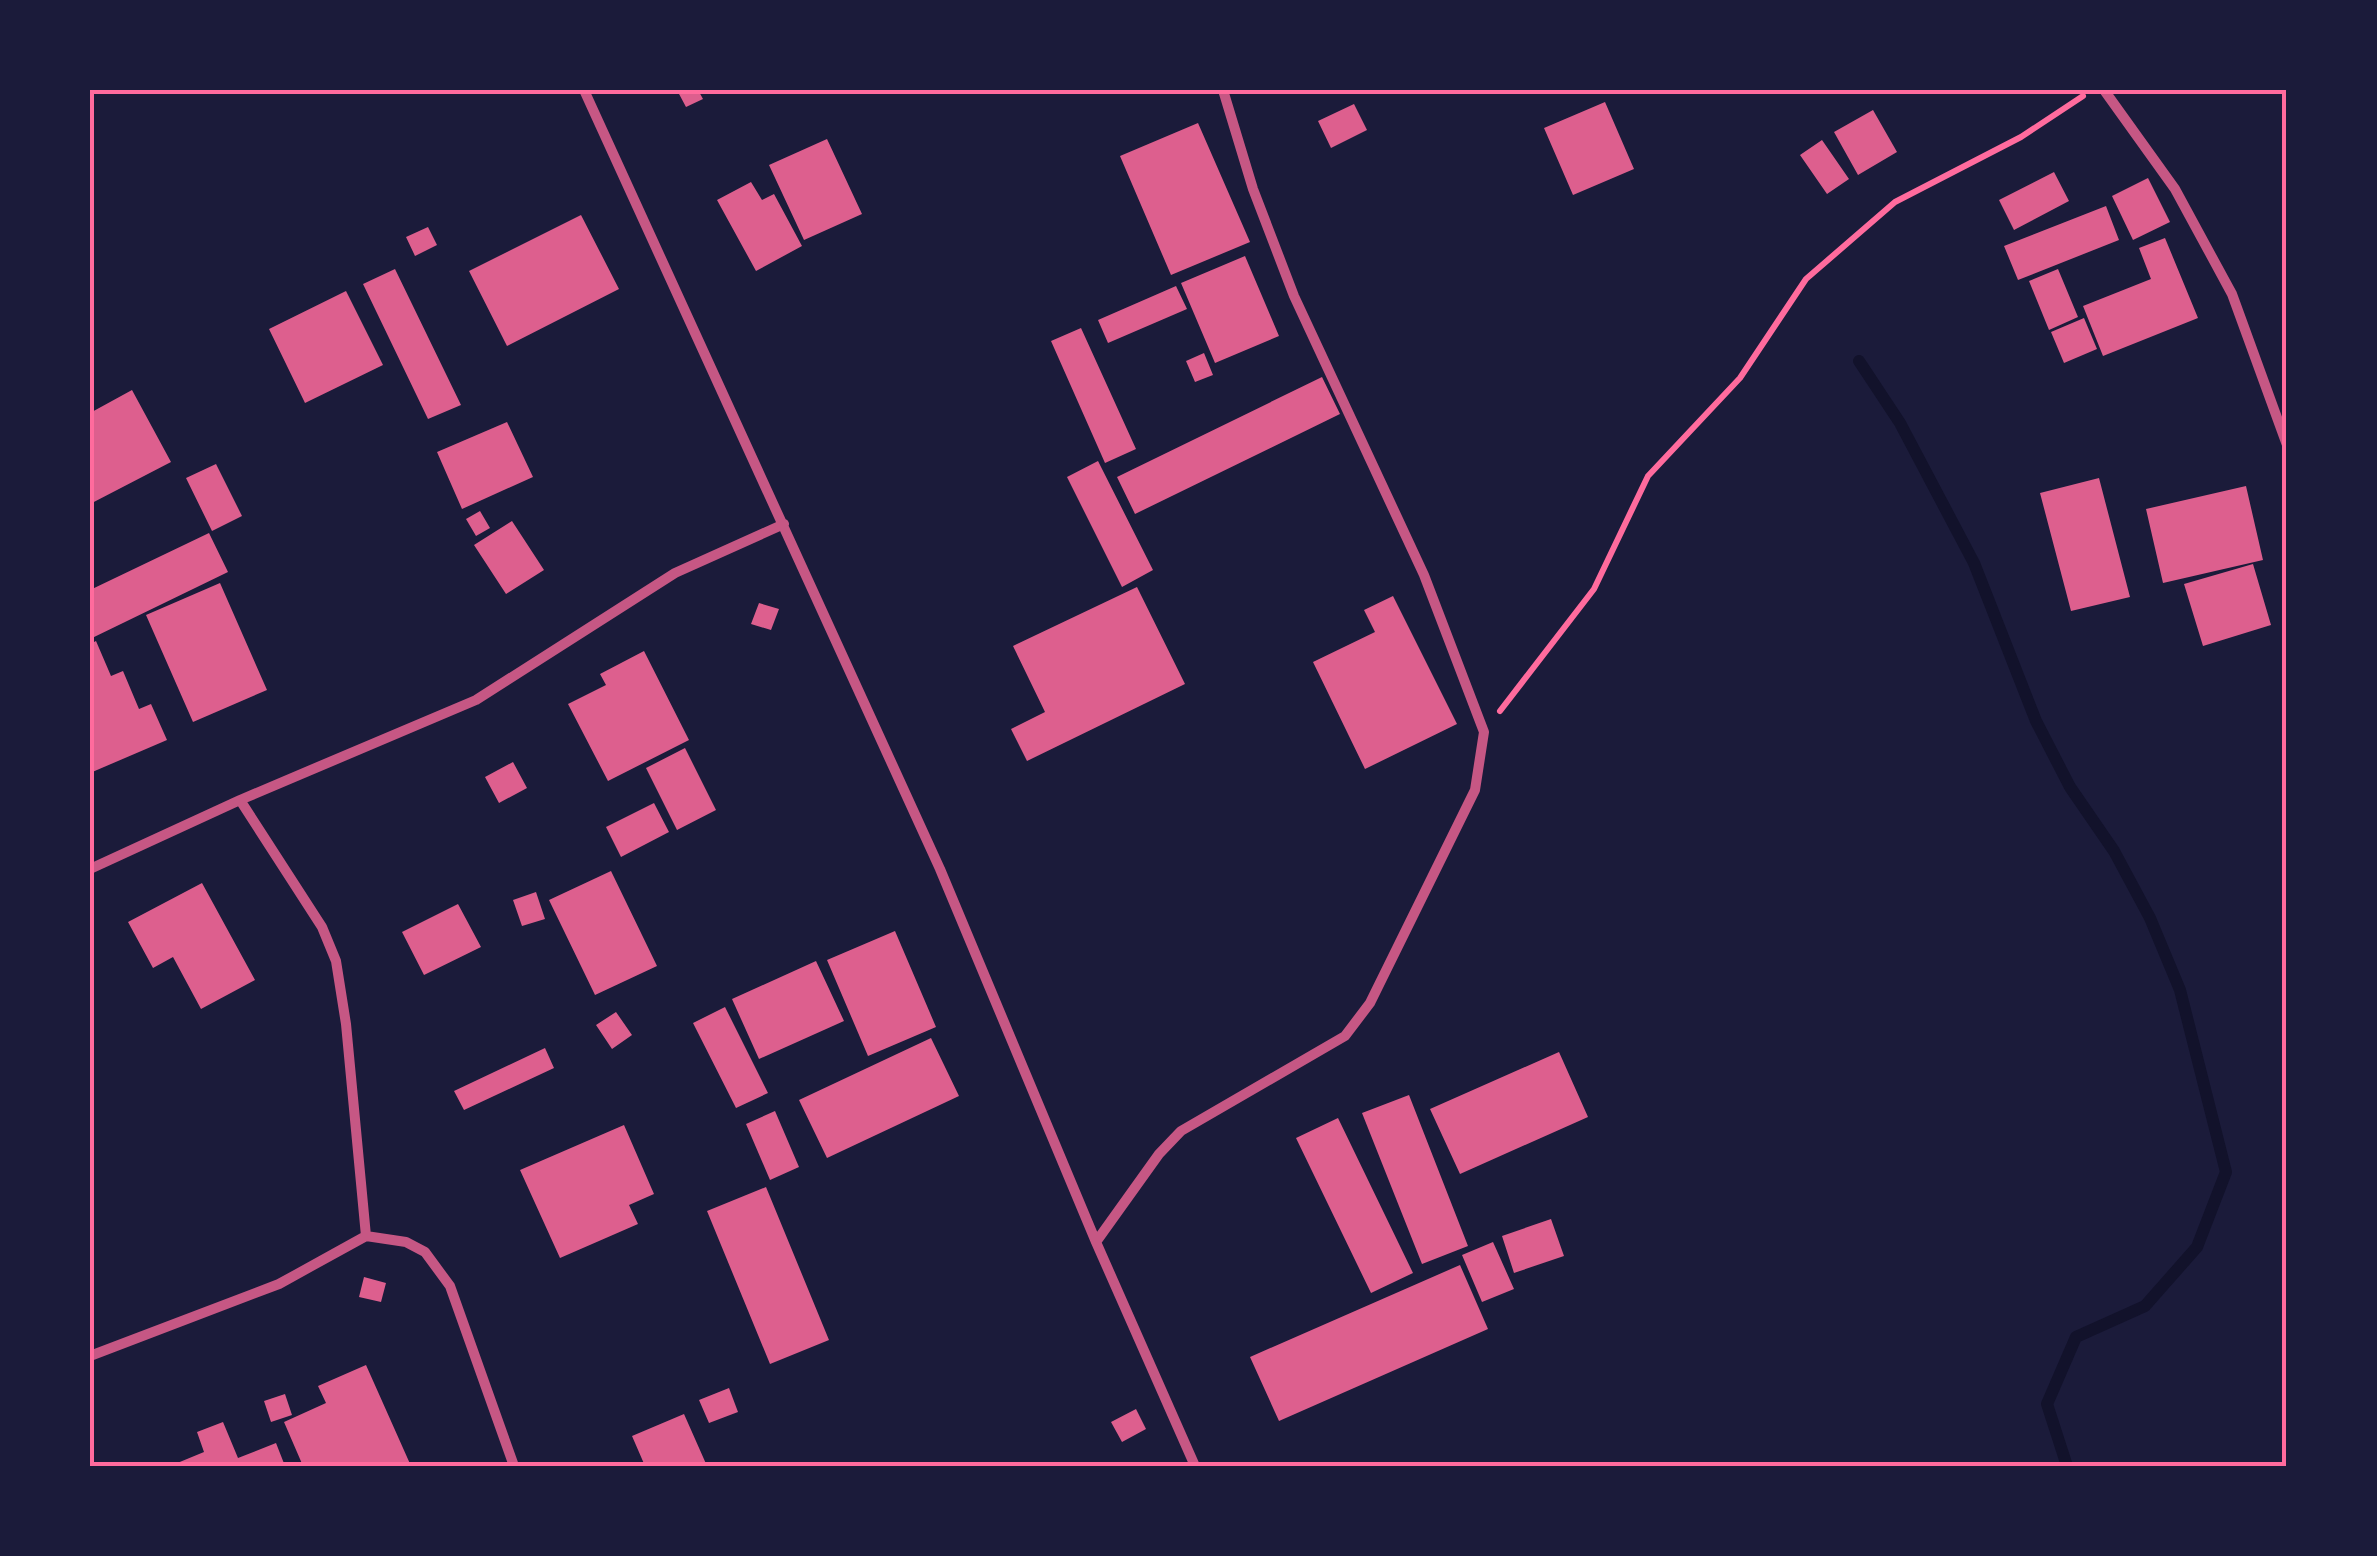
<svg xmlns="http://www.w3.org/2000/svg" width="2377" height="1556" font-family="'Source Sans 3',sans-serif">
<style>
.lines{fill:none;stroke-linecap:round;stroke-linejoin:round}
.stream{stroke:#12122b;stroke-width:12}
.building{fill:#dd5f8e}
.path{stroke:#ff6b9d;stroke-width:6}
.minor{stroke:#c65784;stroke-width:10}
.neatline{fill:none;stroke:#ff6b9d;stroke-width:4}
</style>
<rect width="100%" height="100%" fill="#1b1b3a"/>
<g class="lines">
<path class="stream" d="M1859,361L1900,423L1974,563L2036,721L2070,787L2114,851L2150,918L2180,990L2226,1172L2197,1247L2145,1306L2076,1337L2047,1404L2067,1466"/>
</g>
<path class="building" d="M682,90H698L703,99L686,107L678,92Z
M1605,102L1634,169L1573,195L1544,128Z
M1354,104L1367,130L1331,148L1318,121Z
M1873,110L1897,152L1858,175L1834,132Z
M1198,123L1250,242L1171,275L1120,156Z
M827,139L862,214L804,240L769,165Z
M1822,140L1849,179L1827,194L1800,155Z
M2054,172L2069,201L2014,230L1999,200Z
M2148,178L2170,222L2133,240L2112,196Z
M751,182L762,200L774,194L802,246L756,271L717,200Z
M2106,206L2119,240L2018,280L2004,246Z
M581,215L619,289L507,346L469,271Z
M428,227L437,245L415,256L406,237Z
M2165,238L2198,318L2103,356L2083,306L2151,279L2139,248Z
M1245,256L1279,336L1215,363L1181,283Z
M395,269L461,405L428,419L363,284Z
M2058,269L2078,317L2049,330L2029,281Z
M1176,286L1187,309L1108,343L1098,320Z
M346,291L383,365L305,403L269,329Z
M2084,318L2097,349L2064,363L2051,332Z
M1081,328L1136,449L1105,463L1051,341Z
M1204,353L1213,375L1195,382L1186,361Z
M1322,377L1340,414L1135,514L1117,477Z
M132,390L171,462L90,504V413Z
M507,422L533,477L462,509L437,452Z
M1098,461L1153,570L1122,587L1067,477Z
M216,464L242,516L212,531L186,478Z
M2099,478L2130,597L2071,611L2040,493Z
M2246,486L2263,560L2163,583L2146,509Z
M480,511L490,528L476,536L466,519Z
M512,521L544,570L506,594L474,545Z
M209,533L228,572L90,639V590Z
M2253,564L2271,625L2203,646L2184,584Z
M220,583L267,690L193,722L146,615Z
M1137,587L1185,684L1027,761L1011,729L1045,712L1013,646Z
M1393,596L1457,724L1365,769L1313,662L1375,632L1364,610Z
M759,603L779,609L771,630L751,624Z
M96,641L111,676L123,671L139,709L151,704L167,740L90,773V644Z
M644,651L689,740L608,781L568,704L606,685L600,674Z
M685,748L716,810L677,830L646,768Z
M513,762L527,788L499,803L485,777Z
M654,803L669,832L621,857L606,827Z
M611,871L657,966L595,995L549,900Z
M202,883L255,980L201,1009L173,957L153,968L128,922Z
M536,892L545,919L522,926L513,900Z
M458,904L481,947L424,975L402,932Z
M895,931L936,1027L868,1056L827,960Z
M816,961L844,1021L759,1059L732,999Z
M725,1007L768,1093L736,1108L693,1023Z
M616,1012L632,1035L612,1049L596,1025Z
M931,1038L959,1096L827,1158L799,1100Z
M545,1048L554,1068L464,1110L454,1091Z
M1559,1052L1588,1117L1460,1174L1430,1109Z
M1409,1095L1468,1246L1422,1264L1362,1113Z
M775,1111L799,1167L770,1180L746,1124Z
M1338,1118L1413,1273L1371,1293L1296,1138Z
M624,1125L654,1194L629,1205L638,1224L560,1258L520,1170Z
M766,1187L829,1340L770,1364L707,1211Z
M1551,1219L1564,1256L1514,1273L1502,1236Z
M1493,1242L1514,1289L1482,1302L1462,1255Z
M1460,1265L1488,1329L1279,1421L1250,1357Z
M364,1277L386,1283L381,1302L359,1297Z
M366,1365L411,1466H303L284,1422L326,1403L318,1386Z
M729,1388L738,1412L709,1423L699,1400Z
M285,1394L292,1415L271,1422L264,1401Z
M1136,1409L1146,1429L1122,1442L1111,1422Z
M684,1414L707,1466H645L632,1436Z
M223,1422L238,1458L276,1443L285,1466H170L204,1452L197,1432Z"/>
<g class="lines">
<path class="path" d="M1500,711L1594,589L1648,476L1740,378L1806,279L1895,202L2021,137L2083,96"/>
<path class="minor" d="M584,90L940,869L1096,1242L1195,1466
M2104,90L2175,189L2232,294L2287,445
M240,800L322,927L336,961L346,1024L366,1236
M90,869L240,800L476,700L675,573L784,524
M1096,1242L1159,1154L1181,1131L1345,1036L1370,1003L1475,790L1484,732L1424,575L1294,296L1253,189L1223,90
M90,1356L279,1284L366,1236L406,1242L425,1252L450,1286L514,1466"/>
</g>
<rect width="2377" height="1556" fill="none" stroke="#1b1b3a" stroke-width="185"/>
<rect x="92" y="92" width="2192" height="1372" class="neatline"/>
</svg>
